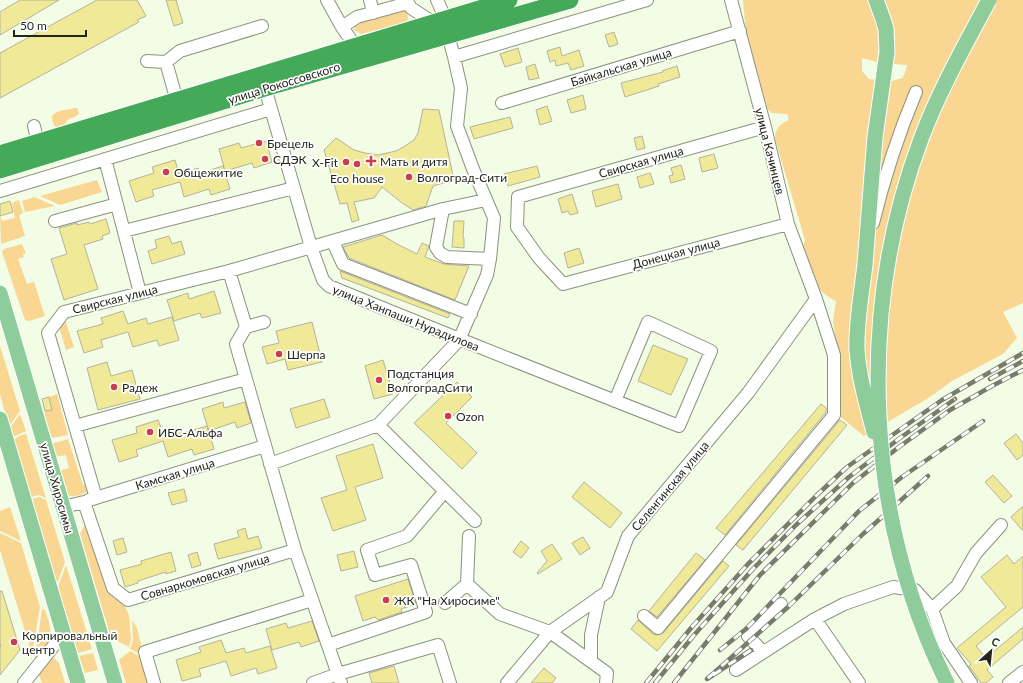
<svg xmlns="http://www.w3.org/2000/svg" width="1023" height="683" font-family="Lato,sans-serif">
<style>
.green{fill:#f9d692}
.building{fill:#efe998;stroke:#b5b39b}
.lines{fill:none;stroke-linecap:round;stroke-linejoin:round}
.minor-casing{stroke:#8a937d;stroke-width:14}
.major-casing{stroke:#fff;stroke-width:17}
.highway-casing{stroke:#fff;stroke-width:19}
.minor{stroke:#fff;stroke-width:12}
.major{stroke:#8fcc9b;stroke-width:15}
.highway{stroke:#44aa59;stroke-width:17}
.rail-casing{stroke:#777c6d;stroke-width:4.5}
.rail{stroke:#fff;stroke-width:3;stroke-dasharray:9;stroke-linecap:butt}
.major-bridge-casing{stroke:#fff;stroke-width:17;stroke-linecap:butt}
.major-bridge{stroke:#8fcc9b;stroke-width:15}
.poi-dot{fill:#cd3c4e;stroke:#fff;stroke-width:1.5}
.labels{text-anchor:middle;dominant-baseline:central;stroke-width:3.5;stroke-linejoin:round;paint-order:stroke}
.street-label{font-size:12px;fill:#22251c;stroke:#fff}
.poi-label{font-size:12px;fill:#22251c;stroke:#fff;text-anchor:start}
</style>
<rect width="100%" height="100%" fill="#f3fde5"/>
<path class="green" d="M743,0H869C879,27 882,32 877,62L862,58V71L869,79L892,81L902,78L905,73L907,65L894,64C896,40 894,23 885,0H1023V303L1003,312L1017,338L1003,354L952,381L930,397L864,436L837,414L838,353L833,321L836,301C816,292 810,275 800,257L805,240L775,139C775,128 780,124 789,120L787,114L772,113L767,109L746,32Z
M403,9C407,12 408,14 408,20L404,23L361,34L354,30L356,23Z
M75,108H77L79,113C76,118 72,117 68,120C64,124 65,126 59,129L56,128C43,109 65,111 75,108Z
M97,180L102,192L60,205L40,196Z
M34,197L55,206L25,212L22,201Z
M19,200L23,213L19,215L25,236L1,244L0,216L2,221L15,218L12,203Z
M22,244L26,253L23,254L24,257L18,259L27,284L34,282L45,316L29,321L25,320L2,252L4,249Z
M64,316L74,347L66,350L59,327Z
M0,346L20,411L9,426L0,394Z
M57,394L68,435L52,438L44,414L45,411L52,409L49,397Z
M20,414L26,431L13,437L10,428Z
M26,434L46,498L39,495L31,497L14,440L19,436Z
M68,439L83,485L90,483V488L87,492C83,494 76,497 71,496C63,495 61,477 58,471L69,468L66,455L55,457L51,444Z
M39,497L46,500L65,562L57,584L32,499Z
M10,507L21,541L0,531V511Z
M85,524L129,615L131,639L129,647L111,638L80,534Z
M0,533L21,543L40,607L32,654L0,550Z
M66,565L92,649L78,653L58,587Z
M42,609L45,610C50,625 55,637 44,651C41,655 40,658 35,659Z
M132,620L137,628L144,656L130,649L133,640Z
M130,651L144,659L152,683H126L119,660Z
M93,653L98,670L85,673L79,656Z
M54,658L59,663L65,683H42L38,672L51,659Z"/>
<path class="building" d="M20,0H59L0,35V12Z
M97,0H137L146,16L137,20L139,22L0,98V53Z
M166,0H176L183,23L174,26Z
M614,32L618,44L609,47L605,35Z
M560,47L562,56L579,50L584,66L571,70L568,63L556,66L555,60L550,62L547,51Z
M518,48L522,62L505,67L500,54Z
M535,64L539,78L529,80L526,67Z
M677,66L680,77L658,84L659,86L625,97L621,83L663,72L662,71Z
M583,95L586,109L571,113L567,100Z
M547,106L552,121L540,125L536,110Z
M423,109L439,110L454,180L433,186L426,206L413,210L402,203L382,187L374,198L354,202L359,220L352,222L347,203L340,204L324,150L336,138L354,150L365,153L378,155L396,151L405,146L414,140L418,133Z
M510,117L513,128L474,139L470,127Z
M642,136L645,148L637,150L634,138Z
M266,141L272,162L254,168L252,163L225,171L219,149L239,143L241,148Z
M714,154L718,168L702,172L699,158Z
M175,160L179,174L198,168L200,173L223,166L230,189L211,195L209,189L184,197L180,182L152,190L154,196L136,202L129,181L154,173L152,167Z
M681,165L685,179L671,183L669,176L673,175L671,168Z
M537,166L540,177L508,186L504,174Z
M650,173L654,184L640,188L637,177Z
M618,184L622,199L596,207L592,191Z
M572,194L578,213L570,215L568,211L562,213L558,199Z
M10,201L13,212L0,216V204Z
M106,219L110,233L102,236L103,239L84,245L98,289L64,300L51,259L67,254L59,228L77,223V225L89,222L90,224Z
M454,221H464L463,238H464V248L452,247Z
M382,235L397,244L417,254L422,243L429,246L425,257L444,264L469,266L455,300L349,258L343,247Z
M169,236L172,244L181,241L185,254L152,264L148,251L157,248L155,240Z
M579,248L584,263L568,268L564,253Z
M340,271L450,314L448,318L342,278Z
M214,291L221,313L202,318L200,313L174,321L167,300L188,293L189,299Z
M123,311L128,324L146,318L148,324L172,317L179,340L159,346L157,340L133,347L128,332L101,340L103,347L84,353L77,331L103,324L101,318Z
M312,322L322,362L288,370L285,359L267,364L262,347L279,343L276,331Z
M653,345L688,359L671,395L638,381Z
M383,360L393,394L374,399L365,366Z
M107,362L111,376L132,370L140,399L98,410L87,368Z
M457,382L472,397L446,423L477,453L462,469L414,423Z
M49,397L52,410L45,411L42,399Z
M324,399L330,417L296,428L290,409Z
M223,402L224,408L245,402L251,423L237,428L235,422L209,431L202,409Z
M821,404L826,408V412L725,535L716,528Z
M158,420L163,433L181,428L183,433L207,426L214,449L194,455L192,449L168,457L163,441L136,450L138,456L119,462L112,440L137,433L136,427Z
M840,420L847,425L743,550L736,545Z
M1016,434L1023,443V455L1017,460L1004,443Z
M373,444L383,478L355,487L366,520L333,531L321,498L347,490L336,456Z
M993,475L1012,496L1004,503L985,482Z
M584,482L622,513L610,528L572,497Z
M184,489L187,501L172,505L168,493Z
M1023,506V531L1011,517Z
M245,528L248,539L258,536L262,548L218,559L214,544L239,537L237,531Z
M583,537L590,548L580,555L572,543Z
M123,538L127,552L117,555L113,541Z
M521,541L529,548L521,558L513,552Z
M552,544L562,559L538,574L537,573L547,561L541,551Z
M354,551L358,567L341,571L337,555Z
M171,552L176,571L166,574V572L138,581V583L125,587L120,570L142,564L141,561Z
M197,552L201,565L192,568L188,555Z
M696,553L705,560L657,617L649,611Z
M1007,555L1014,564L1023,556V607L976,646L986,658L1023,627V639L987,670L993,677L986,683H981L969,666L971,664L957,648L1006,607L981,577Z
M723,561L729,566L657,651L631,629L638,620L653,634L657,635L663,633Z
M408,579L416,604L401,609L402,612L378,620L375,617L363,621L355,596Z
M0,591H2L20,650L0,675V647L1,646L0,643Z
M312,621L319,641L301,647L299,642L272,650L266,629L286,623L288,628Z
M221,640L226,653L244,648L246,653L270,646L277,668L258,674L256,668L231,676L226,661L199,669L201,676L182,681L176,660L201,652L199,647Z
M394,666L399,683H372L369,673Z
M544,668L556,678L552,683H531Z"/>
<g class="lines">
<defs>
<path id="minor" d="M327,0L342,27L356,47
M370,0L373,13
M406,0L411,8L434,23
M437,0L446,20
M342,27L357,17L408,3
M448,35L454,57L647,0
M454,57L461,88L457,126L473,169L494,218L490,259L487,275L459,340L378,425L475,521
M147,61L166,62L177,101
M166,62L180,51L262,26
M265,88L311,247L323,280L329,286C445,334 562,380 679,426L711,351L648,322L615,401
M502,103L740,31
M34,126L38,143
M765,127L518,197L517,227L539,258L563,284L788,224
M105,159L140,293
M0,191L271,109
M443,209L436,247L440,253L447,257L490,259
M55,221L117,204
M873,223C884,178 898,135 916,92
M124,231L294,188
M333,242L343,264L471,314
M229,271L246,327
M264,322L246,327L236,344L295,550L341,683
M75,426L246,379
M270,464L378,425
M96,498L48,333L64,312L229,271L443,209L486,200
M89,500L265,446
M63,507L84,502L113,588L128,600L295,550
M467,584L469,536
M445,603L467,584L500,614L550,632L607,673L606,683
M932,609L957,586L976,553L1001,525
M644,616L658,628L834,415V355L816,299L788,224L765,127L731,0
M815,619L859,683
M328,645L426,612L411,565L375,575L367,550L407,536L445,491
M763,652L748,636L781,604
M591,661V635L599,597
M736,670L815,619L844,604L893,587L915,590L932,609L944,643L971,683
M24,683L64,633
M154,683L145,652L312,600
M313,683L338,674L438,645L450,683
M507,683L550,632L607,592L628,536L748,393L816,299
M1009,683L1023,672"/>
<path id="major" d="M865,264L875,137L887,52L886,29L883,19L876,0
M0,293L115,683
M0,419L78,683"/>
<path id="highway" d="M0,154L509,0
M0,170L265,88L570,0"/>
</defs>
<use href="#minor" class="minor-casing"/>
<use href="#major" class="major-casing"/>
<use href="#highway" class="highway-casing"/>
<use href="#minor" class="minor"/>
<use href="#major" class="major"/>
<use href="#highway" class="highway"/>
<defs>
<path id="rail" d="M990,379L1023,361
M720,650L746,629L859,511L902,477L983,421
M751,650L707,679L788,607L863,534L928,476
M646,683L691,628L748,564L817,495L847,467L942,400L1023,353
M655,683L695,634L753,569L796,525L849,477L900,438L955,399
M674,683L760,575L853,483L899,447L950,410L992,386L1023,370"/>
</defs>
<use href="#rail" class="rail-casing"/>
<use href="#rail" class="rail"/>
<defs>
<path id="major-bridge" d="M865,264C862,292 856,321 857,350C859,378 867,405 874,432
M947,683C865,516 856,313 921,139C939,91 965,45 989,0"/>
</defs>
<use href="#major-bridge" class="major-bridge-casing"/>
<use href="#major-bridge" class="major-bridge"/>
</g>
<g class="poi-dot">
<circle cx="259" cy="143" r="4"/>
<circle cx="265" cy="159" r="4"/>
<path d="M369 155h4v4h4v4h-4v4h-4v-4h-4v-4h4z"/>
<circle cx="346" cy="162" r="4"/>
<circle cx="357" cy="164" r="4"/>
<circle cx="166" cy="172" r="4"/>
<circle cx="409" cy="177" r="4"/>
<circle cx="279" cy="354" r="4"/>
<circle cx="379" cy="380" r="4"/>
<circle cx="114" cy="387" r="4"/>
<circle cx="448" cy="416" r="4"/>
<circle cx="150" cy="432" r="4"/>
<circle cx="386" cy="600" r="4"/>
<circle cx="14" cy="642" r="4"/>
</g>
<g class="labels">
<g class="street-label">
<text transform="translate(621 67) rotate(-17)">Байкальская улица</text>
<text transform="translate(284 83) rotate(-17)">улица Рокоссовского</text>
<text transform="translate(770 151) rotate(76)">улица Качинцев</text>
<text transform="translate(641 162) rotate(-16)">Свирская улица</text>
<text transform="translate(676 253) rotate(-15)">Донецкая улица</text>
<text transform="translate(115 299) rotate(-14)">Свирская улица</text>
<text transform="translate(406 318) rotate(22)">улица Ханпаши Нурадилова</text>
<text transform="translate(175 474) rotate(-17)">Камская улица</text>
<text transform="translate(670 486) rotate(-50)">Селенгинская улица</text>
<text transform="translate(57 488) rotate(74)">улица Хиросимы</text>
<text transform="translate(205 577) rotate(-17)">Совнаркомовская улица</text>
</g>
<g class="poi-label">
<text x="267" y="143">Брецель</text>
<text x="273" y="159">СДЭК</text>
<text x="380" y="161">Мать и дитя</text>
<text x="338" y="162" text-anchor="end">X-Fit</text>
<text x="174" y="172">Общежитие</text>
<text x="417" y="177">Волгоград-Сити</text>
<text x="357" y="178" text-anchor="middle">Eco house</text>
<text x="287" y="354">Шерпа</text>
<text x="387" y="373">Подстанция<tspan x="387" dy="14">ВолгоградСити</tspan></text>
<text x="122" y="387">Радеж</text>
<text x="456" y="416">Ozon</text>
<text x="158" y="432">ИБС-Альфа</text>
<text x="394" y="600">ЖК "На Хиросиме"</text>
<text x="22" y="635">Корпировальный<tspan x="22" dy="14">центр</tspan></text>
</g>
</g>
<g transform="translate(991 651) rotate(27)" stroke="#ffffff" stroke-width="3" paint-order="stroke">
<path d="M0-3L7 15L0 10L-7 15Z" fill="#22251c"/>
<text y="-6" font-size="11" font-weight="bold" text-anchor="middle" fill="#22251c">С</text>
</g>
<path d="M14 30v6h72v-6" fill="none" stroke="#22251c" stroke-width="2"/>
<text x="20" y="30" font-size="12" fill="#22251c" stroke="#ffffff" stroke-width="3" paint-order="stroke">50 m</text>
</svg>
